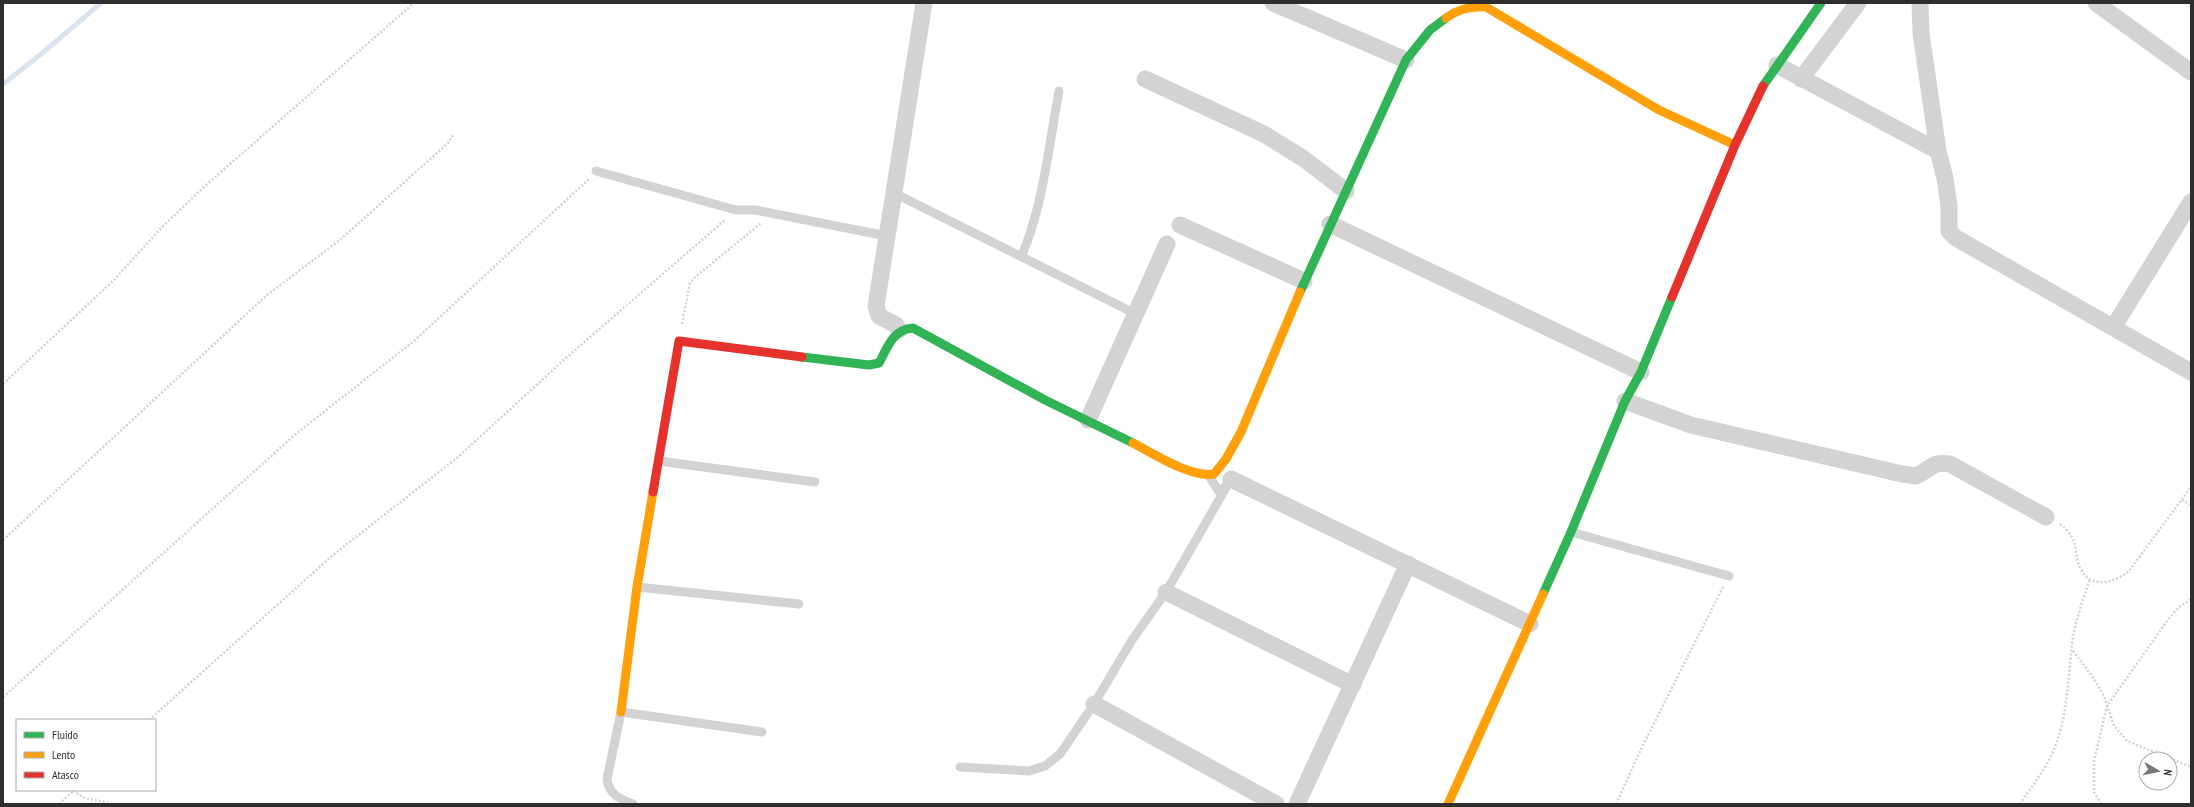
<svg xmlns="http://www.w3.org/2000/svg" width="2194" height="807" font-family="'PT Sans Narrow',sans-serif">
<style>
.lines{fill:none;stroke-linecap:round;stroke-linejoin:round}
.stream{stroke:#dae4f0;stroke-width:5}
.path{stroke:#d3d3d3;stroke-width:2.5;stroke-dasharray:2 2;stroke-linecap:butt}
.lane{stroke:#d3d3d3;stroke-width:9}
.street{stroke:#d3d3d3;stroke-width:17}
.fast{stroke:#30b455;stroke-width:9}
.slow{stroke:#ff9f0a;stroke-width:9}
.jam{stroke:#e5322d;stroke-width:9}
</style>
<rect width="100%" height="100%" fill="#fff"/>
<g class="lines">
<path class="stream" d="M3,84L40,55L101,3"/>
<path class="path" d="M682,324L690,283L694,278L761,223
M3,384L113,281L161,228L206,185L414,3
M2182,500L2191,505
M2060,524C2083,542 2071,554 2082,571C2092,589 2116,582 2129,571L2191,487
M3,540L267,295L341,239L447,144L454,134
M2073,651L2093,677L2104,696L2114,726L2127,741L2191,767
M3,697L297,433L414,341L589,179
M149,720L333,555L458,457L566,358L725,220
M73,791L85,798L113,804
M59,804L74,790
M1616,804L1643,745L1723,587
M2020,804C2032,786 2046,769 2054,749C2068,715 2068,679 2072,644C2075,621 2083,600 2090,579
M2101,804L2094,792V761L2107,706L2167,621L2178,608L2191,599"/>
<path class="lane" d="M596,171L736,210H755L887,236
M894,193L1136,314
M1021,257C1043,208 1049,144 1059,91
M659,461L815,482
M1571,532L1729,576
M637,587L799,604
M960,767L1029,771L1045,766L1060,754L1094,704L1132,640L1166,592L1231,479L1220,493L1209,476
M633,804C620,799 609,795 607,779L621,712L762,732"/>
<path class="street" d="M1273,3L1406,60
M1920,3L1921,33L1938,151L1945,178L1949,205V231L1956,238L2191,372
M2096,3L2191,72
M1777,65L1938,151
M1145,79L1264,134L1304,159L1346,191
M1801,79L1858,3
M1330,224L1641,372
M1180,225L1304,281
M2114,326L2191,202
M899,330L896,325L879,316L876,306L924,3
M1625,401L1691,425L1902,474L1916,476C1932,469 1931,461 1950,464L2046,517
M1088,420L1167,244
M1231,479L1530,624
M1166,592L1353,685
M1094,704L1276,804
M1297,804L1408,564"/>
<path class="fast" d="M1763,86L1821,3
M1300,292L1406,60L1430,30L1446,18
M802,357L869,365L879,363C888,347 892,330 913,328L1045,400L1133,443
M1543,594L1571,532L1625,401L1641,372L1672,297"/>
<path class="slow" d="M1446,18C1458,9 1471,6 1486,7L1659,110L1735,145
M1133,443C1154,454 1191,478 1214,474L1226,459L1241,432L1300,292
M621,712L637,587L653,492
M1448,804L1543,594"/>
<path class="jam" d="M1672,297L1735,145L1763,86
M653,492L679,341L802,357"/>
</g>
<rect width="2194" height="807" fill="none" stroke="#2e2e2e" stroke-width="8"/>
<rect x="16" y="719" width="140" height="72" fill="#ffffff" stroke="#ababab"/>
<rect x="24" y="732" width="20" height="6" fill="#30b455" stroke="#ababab"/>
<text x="52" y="739" font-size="12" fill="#2e2e2e">Fluido</text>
<rect x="24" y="752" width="20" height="6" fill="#ff9f0a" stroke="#ababab"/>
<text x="52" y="759" font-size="12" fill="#2e2e2e">Lento</text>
<rect x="24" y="772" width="20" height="6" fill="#e5322d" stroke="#ababab"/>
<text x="52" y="779" font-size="12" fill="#2e2e2e">Atasco</text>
<g transform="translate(2158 771) rotate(99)"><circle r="19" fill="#ffffff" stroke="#ababab"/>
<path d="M0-3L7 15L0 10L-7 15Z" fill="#777777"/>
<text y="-6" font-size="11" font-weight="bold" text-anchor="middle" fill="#2e2e2e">N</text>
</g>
</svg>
